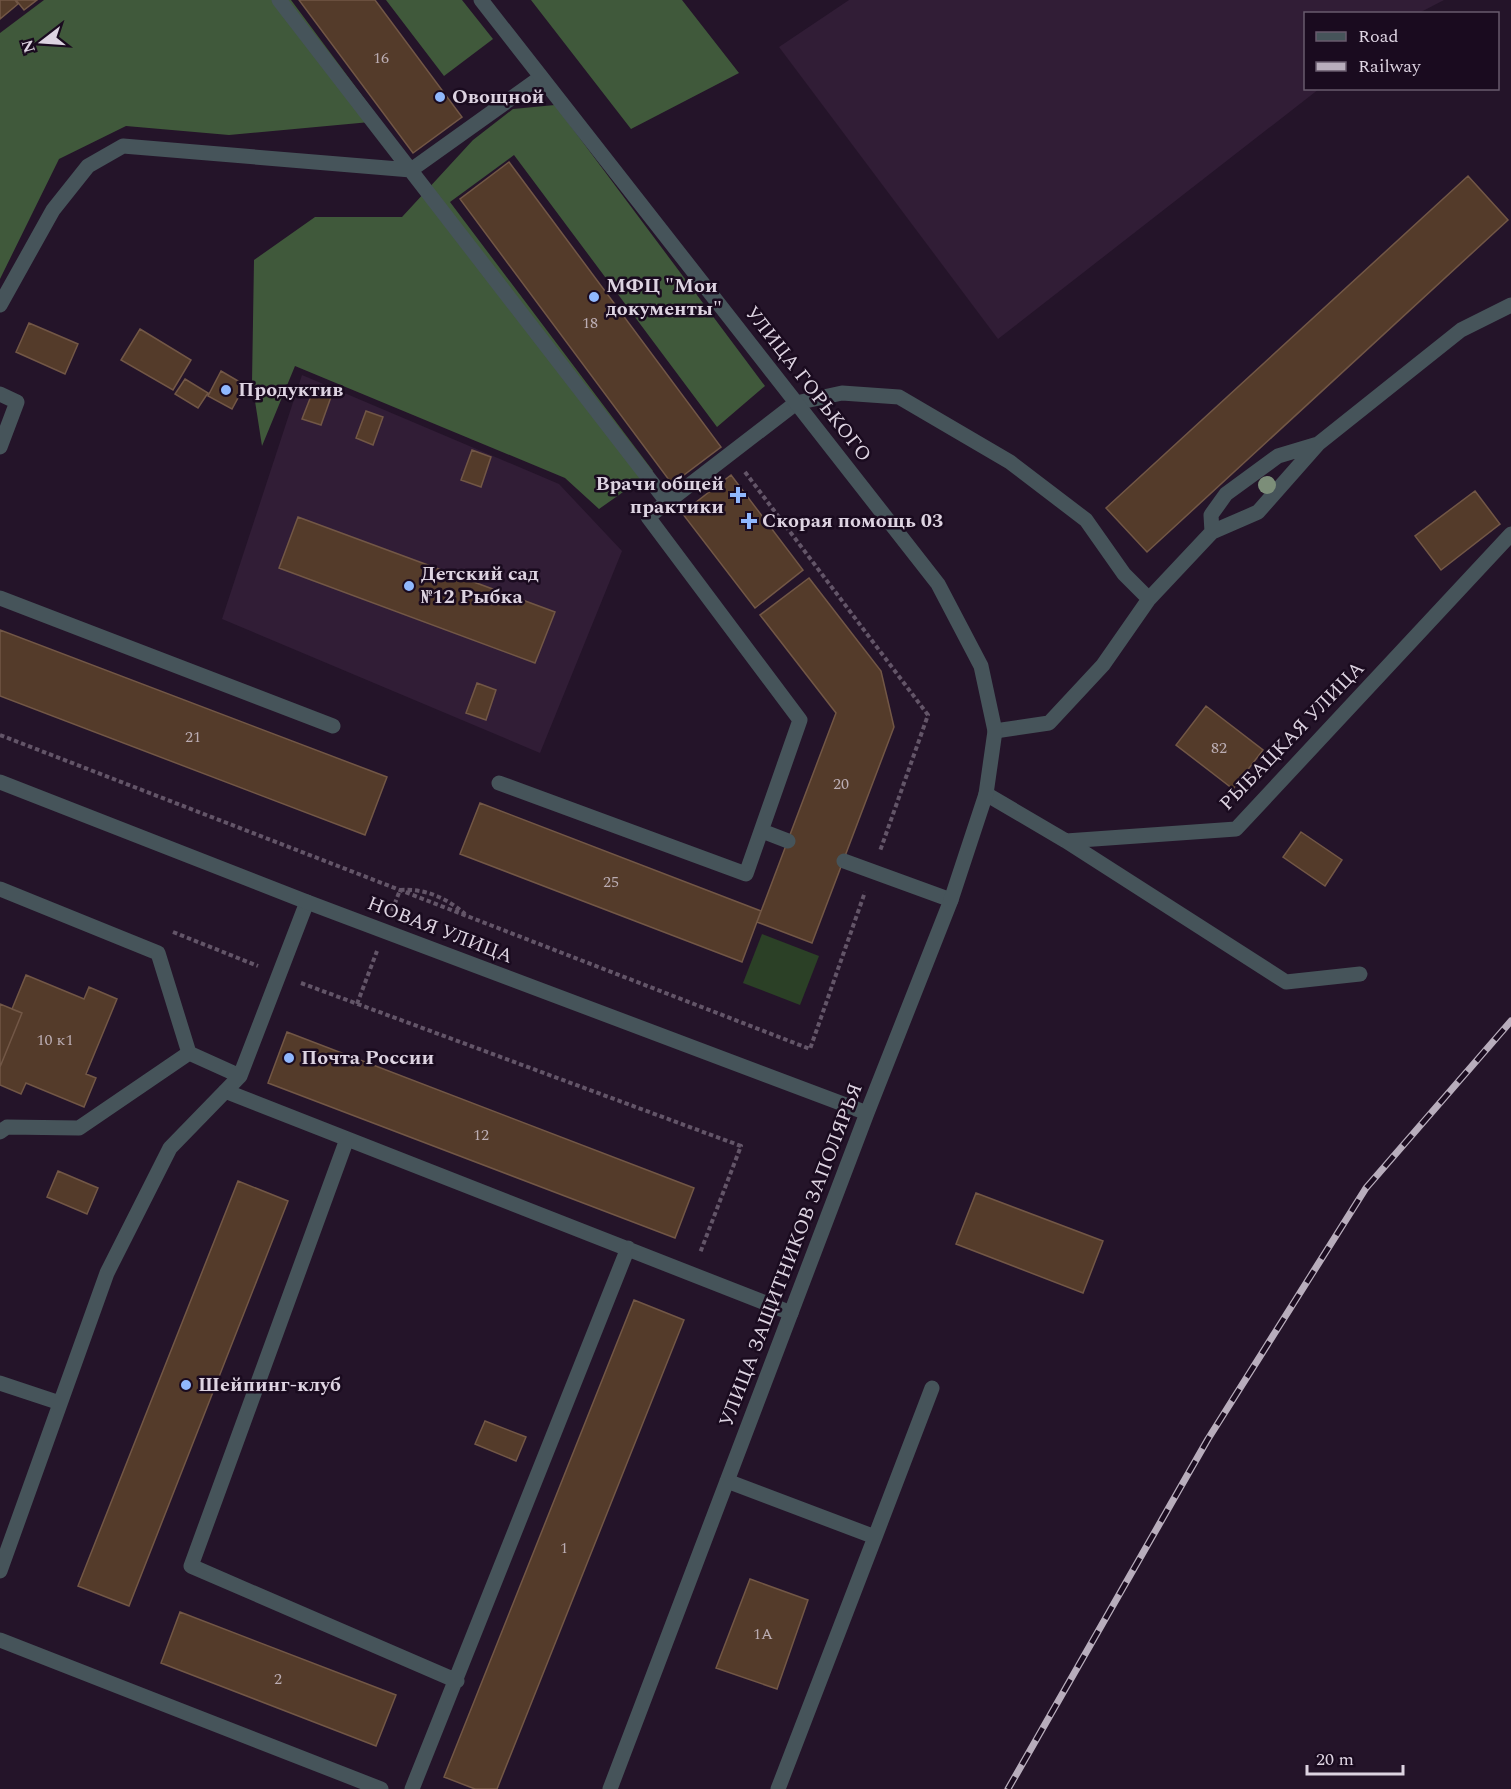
<svg xmlns="http://www.w3.org/2000/svg" width="1511" height="1789" font-family="Spectral,serif">
<style>
.built{fill:#311d36}
.green{fill:#2b4026}
.forest{fill:#40593b}
.building{fill:#543b2a;stroke:#725746;stroke-width:1.5}
.lines{fill:none;stroke-linecap:round;stroke-linejoin:round}
.path{stroke:#635568;stroke-width:4;stroke-dasharray:4.5 3;stroke-linecap:butt}
.service{stroke:#46545a;stroke-width:15}
.minor{stroke:#46545a;stroke-width:15}
.rail-casing{stroke:#b8adbc;stroke-width:7}
.rail{stroke:#1a0b1f;stroke-width:4.5;stroke-dasharray:14;stroke-linecap:butt}
.tree{fill:#7c8e79}
.poi-dot{fill:#90b8fd;stroke:#1a0b1f;stroke-width:2}
.labels{text-anchor:middle;dominant-baseline:central;stroke-width:5;stroke-linejoin:round;paint-order:stroke}
.number-label{font-size:16px;fill:#bbadb3}
.poi-label{font-size:20px;font-weight:bold;fill:#ddd3e1;stroke:#1a0b1f;text-anchor:start}
.street-label{font-size:20px;fill:#ddd3e1;stroke:#1a0b1f}
</style>
<rect width="100%" height="100%" fill="#241429"/>
<path class="built" d="M849,0H1444L1419,13L1306,14V88L1319,89L998,339L779,47Z
M302,375L559,484L622,551L540,753L222,619Z"/>
<path class="green" d="M762,934L819,956L800,1005L743,983Z"/>
<path class="forest" d="M44,0H291L381,121L229,135L126,126L59,159L0,279V33Z
M386,0H462L493,39L444,76Z
M531,0H682L739,73L631,129Z
M555,105L765,386L717,427L514,155L450,202L653,471L599,509L565,478L295,366L262,446L252,382L254,260L315,217H402L473,140L513,109Z"/>
<path class="building" d="M0,0H15L18,4L0,19Z
M16,0H37L24,10Z
M299,0H375L462,117L413,153Z
M509,162L721,447L672,484L460,199Z
M1468,176L1508,220L1147,552L1106,508Z
M29,323L78,344L65,374L16,352Z
M140,329L191,360L173,390L121,360Z
M221,371L245,385L232,409L208,396Z
M185,379L208,393L198,408L175,394Z
M313,391L331,397L321,425L302,419Z
M366,411L383,417L373,445L356,438Z
M472,450L491,457L481,487L461,480Z
M731,475L803,570L755,608L682,513Z
M1475,491L1500,524L1441,570L1415,536Z
M298,517L555,612L535,663L279,568Z
M809,578L881,671L894,727L812,943L757,922L836,713L760,615Z
M0,630L387,777L365,835L0,696Z
M477,683L496,690L486,720L466,713Z
M1206,706L1263,750L1233,789L1176,745Z
M480,803L761,911L742,962L460,854Z
M1301,832L1342,860L1325,886L1283,857Z
M26,975L84,999L89,987L117,999L86,1074L96,1078L84,1107L26,1083L21,1094L0,1085V1067L22,1013L12,1009Z
M0,1004L22,1013L0,1067Z
M287,1032L694,1188L675,1238L268,1083Z
M58,1171L98,1188L87,1214L47,1197Z
M238,1181L288,1201L129,1606L78,1586Z
M976,1193L1103,1241L1083,1293L956,1244Z
M634,1300L684,1320L497,1789H475L444,1777Z
M485,1421L526,1437L516,1461L475,1444Z
M750,1579L808,1600L777,1689L716,1668Z
M180,1612L396,1695L376,1746L161,1663Z"/>
<g class="lines">
<path class="path" d="M745,472L928,715L880,851
M0,735L810,1049L865,892
M392,911L400,890C424,888 447,898 465,914
M173,932L258,966
M301,983L741,1146L700,1253
M357,1004L377,951"/>
<path class="service" d="M279,0L667,502
M0,305L53,210L88,166L123,146L411,170L541,77
M0,394L17,402L0,447
M1212,532L1211,515L1226,494L1278,456L1318,444L1461,330L1511,305
M0,598L333,726
M1149,599L1212,532L1258,512L1318,444
M499,783L746,874L800,720L648,517L796,403L842,393L899,397L1010,462L1086,520L1124,574L1149,599L1103,665L1049,723L995,731
M986,794L1066,841L1236,829L1511,534
M762,831L788,841
M1066,841L1286,982L1360,974
M844,861L951,900
M0,889L158,953L189,1053
M225,1091L791,1313
M0,1132L7,1127L79,1128L189,1053L240,1076
M347,1139L191,1566L457,1681
M0,1383L60,1403
M0,1571L107,1273L170,1148L240,1076L307,902
M0,1640L381,1789
M412,1789L628,1248"/>
<path class="minor" d="M481,0L938,584L981,666L995,731L986,794L951,900L867,1113L610,1789
M0,782L307,902L867,1113
M727,1481L875,1537L778,1789
M875,1537L932,1388"/>
<defs>
<path id="rail" d="M1008,1789L1208,1439L1366,1188L1511,1021"/>
</defs>
<use href="#rail" class="rail-casing"/>
<use href="#rail" class="rail"/>
</g>
<circle class="tree" cx="1267" cy="485" r="9"/>
<g class="poi-dot">
<circle cx="440" cy="97" r="6"/>
<circle cx="594" cy="297" r="6"/>
<circle cx="226" cy="390" r="6"/>
<path d="M735 486h6v6h6v6h-6v6h-6v-6h-6v-6h6z"/>
<path d="M746 512h6v6h6v6h-6v6h-6v-6h-6v-6h6z"/>
<circle cx="409" cy="586" r="6"/>
<circle cx="289" cy="1058" r="6"/>
<circle cx="186" cy="1385" r="6"/>
</g>
<g class="labels">
<g class="number-label">
<text x="381" y="58">16</text>
<text x="590" y="323">18</text>
<text x="193" y="737">21</text>
<text x="1219" y="748">82</text>
<text x="841" y="784">20</text>
<text x="611" y="882">25</text>
<text x="55" y="1040">10 к1</text>
<text x="481" y="1135">12</text>
<text x="564" y="1548">1</text>
<text x="763" y="1634">1А</text>
<text x="278" y="1679">2</text>
</g>
<g class="poi-label">
<text x="452" y="97">Овощной</text>
<text x="606" y="286">МФЦ "Мои<tspan x="606" dy="23">документы"</tspan></text>
<text x="238" y="390">Продуктив</text>
<text x="724" y="484" text-anchor="end">Врачи общей<tspan x="724" dy="23">практики</tspan></text>
<text x="762" y="521">Скорая помощь 03</text>
<text x="421" y="574">Детский сад<tspan x="421" dy="23">№12 Рыбка</tspan></text>
<text x="301" y="1058">Почта России</text>
<text x="198" y="1385">Шейпинг-клуб</text>
</g>
<g class="street-label">
<text transform="translate(808 384) rotate(52)">УЛИЦА ГОРЬКОГО</text>
<text transform="translate(1292 736) rotate(-46)">РЫБАЦКАЯ УЛИЦА</text>
<text transform="translate(440 930) rotate(21)">НОВАЯ УЛИЦА</text>
<text transform="translate(791 1255) rotate(-69)">УЛИЦА ЗАЩИТНИКОВ ЗАПОЛЯРЬЯ</text>
</g>
</g>
<rect x="1304" y="12" width="195" height="78" fill="#1a0b1f" stroke="#685b6d" stroke-width="1.5"/>
<rect x="1316" y="32" width="30" height="9" fill="#46545a" stroke="#685b6d" stroke-width="1.5"/>
<text x="1358" y="42" font-size="18" fill="#ddd3e1">Road</text>
<rect x="1316" y="62" width="30" height="9" fill="#b8adbc" stroke="#685b6d" stroke-width="1.5"/>
<text x="1358" y="72" font-size="18" fill="#ddd3e1">Railway</text>
<g transform="translate(42 42) rotate(253)" stroke="#1a0b1f" stroke-width="4.5" paint-order="stroke">
<path d="M0-4.5L10 22L0 15L-10 22Z" fill="#ddd3e1"/>
<text y="-9" font-size="16" font-weight="bold" text-anchor="middle" fill="#ddd3e1">N</text>
</g>
<path d="M1307 1765v9h96v-9" fill="none" stroke="#ddd3e1" stroke-width="3"/>
<text x="1316" y="1765" font-size="18" fill="#ddd3e1" stroke="#1a0b1f" stroke-width="4.5" paint-order="stroke">20 m</text>
</svg>
